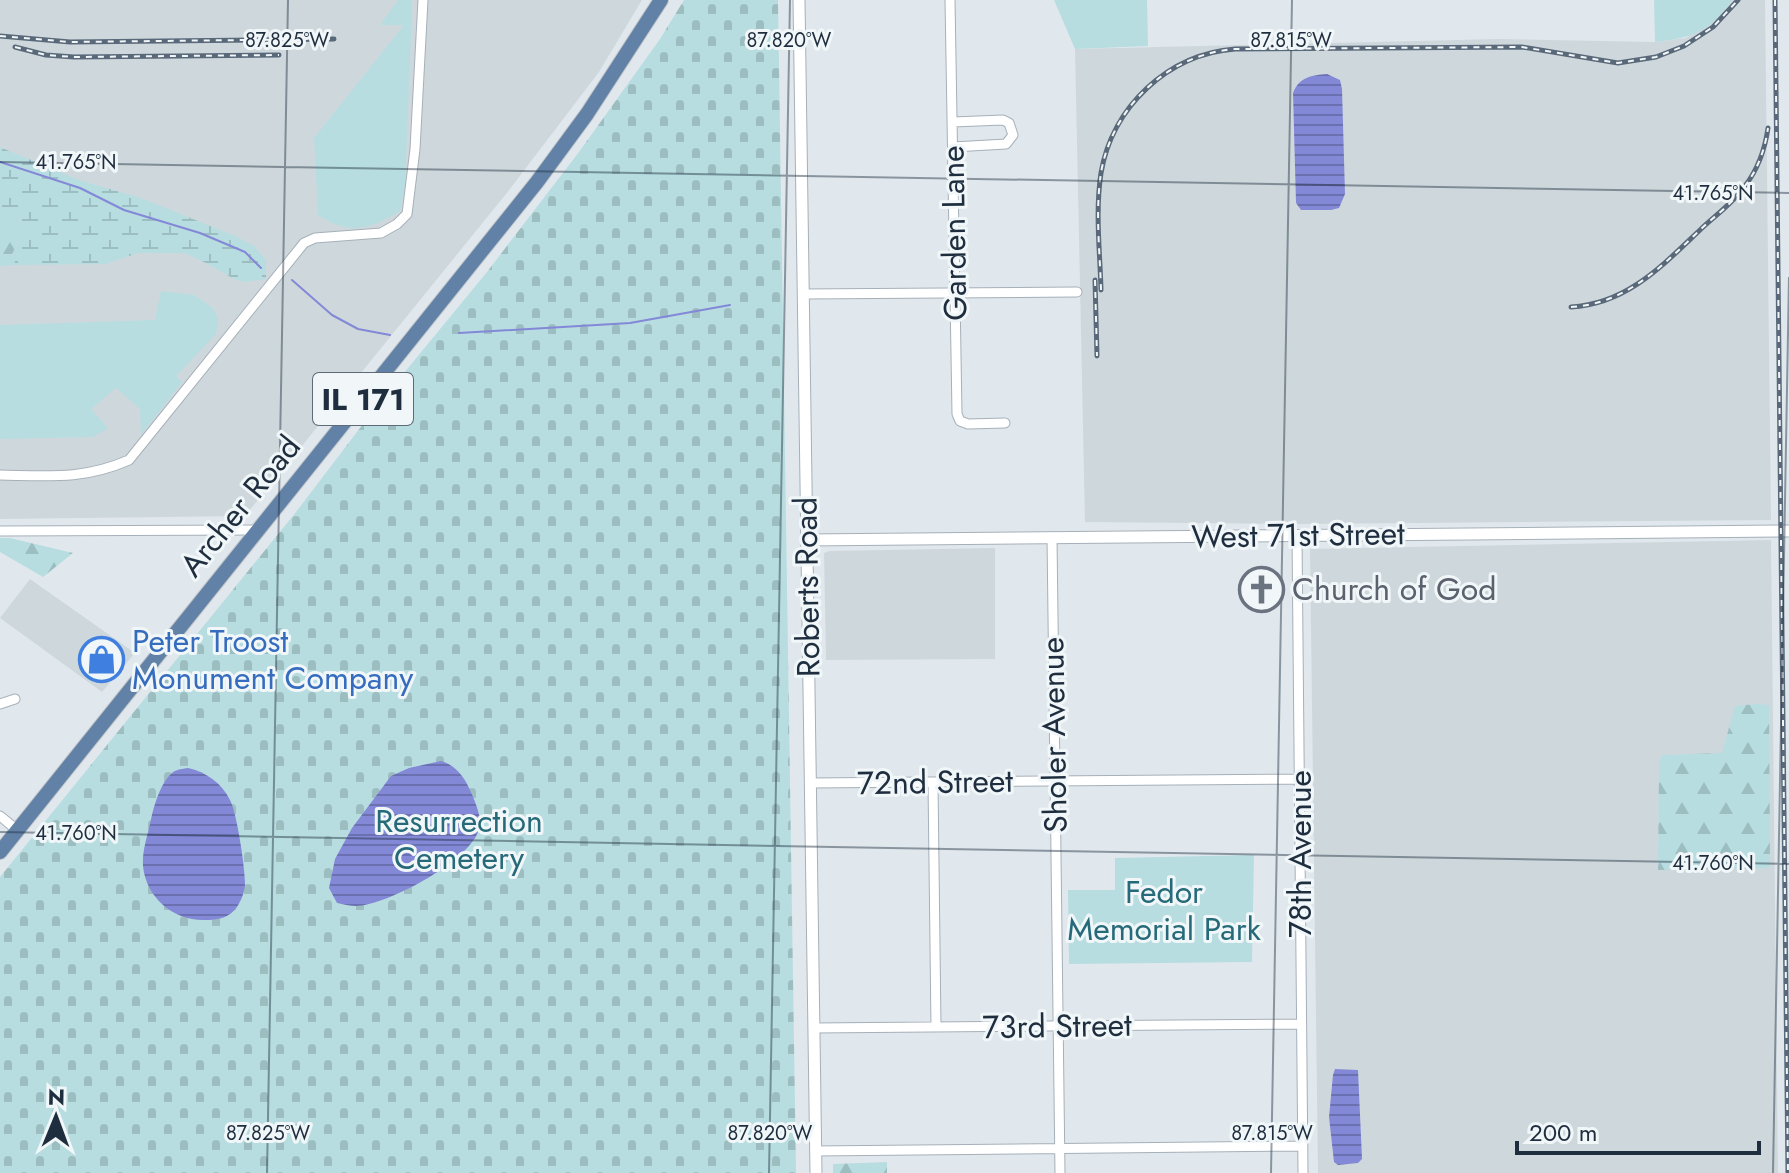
<svg xmlns="http://www.w3.org/2000/svg" width="1789" height="1173" font-family="Jost,sans-serif">
<style>
.built{fill:#ced8dc}
.green{fill:#b7dde0}
.forest{fill:url(#forest-firs)}
.wetland{fill:url(#wetland-marsh)}
.cemetery{fill:url(#cemetery-stones)}
.water{fill:url(#water-rules)}
.lines{fill:none;stroke-linecap:round;stroke-linejoin:round}
.stream{stroke:#8388d7;stroke-width:2}
.minor-casing{stroke:#a6b0b9;stroke-width:11}
.tertiary-casing{stroke:#a6b0b9;stroke-width:13}
.primary-casing{stroke:#c0c4c9;stroke-width:16}
.minor{stroke:#fff;stroke-width:9}
.tertiary{stroke:#fff;stroke-width:11}
.primary{stroke:#6181a6;stroke-width:14}
.rail-casing{stroke:#5a697a;stroke-width:5}
.rail{stroke:#f1f7f9;stroke-width:2;stroke-dasharray:6;stroke-linecap:butt}
.ticks{fill:none;stroke:#1f2e3f;stroke-width:2;stroke-opacity:0.45}
.labels{text-anchor:middle;dominant-baseline:central;stroke-width:6;stroke-linejoin:round;paint-order:stroke}
.shield{fill:#f1f7f9;stroke:#5e6a77;stroke-width:2}
.shield-label{font-size:30px;font-weight:bold;fill:#1f2e3f}
.street-label{font-size:32px;fill:#1f2e3f;stroke:#f1f7f9}
.worship-label{font-size:32px;fill:#5b616d;stroke:#f1f7f9;text-anchor:start}
.shop-label{font-size:32px;fill:#366cbe;stroke:#f1f7f9;text-anchor:start}
.park-label{font-size:32px;fill:#266a79;stroke:#f1f7f9}
.ticks-label{font-size:20px;text-anchor:middle;fill:#1f2e3f;stroke:#f1f7f9;stroke-width:6;stroke-linejoin:round;paint-order:stroke}
</style>
<defs>
<pattern id="forest-firs" width="22" height="20" patternUnits="userSpaceOnUse" patternTransform="scale(2)"><rect width="22" height="20" fill="#b7dde0"/><path d="M5 1l3.5 6h-7zM16 11l3.5 6h-7z" fill="#9dbec1"/></pattern>
<pattern id="wetland-marsh" width="20" height="14" patternUnits="userSpaceOnUse" patternTransform="scale(2)"><rect width="20" height="14" fill="#b7dde0"/><path d="M1 5h8M5 5V1M11 12h8M15 12V8" fill="none" stroke="#9dbec1"/></pattern>
<pattern id="cemetery-stones" width="16" height="16" patternUnits="userSpaceOnUse" patternTransform="scale(2)"><rect width="16" height="16" fill="#b7dde0"/><path d="M2 7V4a2 2 0 0 1 4 0v3zM10 15v-3a2 2 0 0 1 4 0v3z" fill="#9dbec1"/></pattern>
<pattern id="water-rules" width="6" height="5" patternUnits="userSpaceOnUse" patternTransform="scale(2)"><rect width="6" height="5" fill="#8388d7"/><path d="M0 2.5h6" fill="none" stroke="#6b70b0"/></pattern>
</defs>
<rect width="100%" height="100%" fill="#e0e8ed"/>
<path class="built" d="M0,0H642L599,72L506,194L245,516L0,519Z
M1732,0H1765L1771,520L1304,524L1085,522L1075,49L1498,39L1655,42L1686,38Z
M1771,540L1778,1173H1318L1310,549Z
M995,548V659L826,660L824,553L830,551Z
M30,579L135,653L102,692L0,618Z"/>
<path class="green" d="M398,0H411L412,10L405,184L400,211C371,229 349,236 318,215L314,138L404,25H380Z
M1054,0H1147L1148,46L1075,49Z
M1654,0H1732C1711,32 1691,38 1655,42Z
M161,291L194,295L212,307L218,318L216,334L176,376L182,382L141,435L140,409L116,388L91,409L108,428L93,437L0,439V325L155,320Z
M1254,855L1252,962L1069,964L1068,890H1115V858Z"/>
<path class="forest" d="M0,214L24,224L23,235L12,254L16,265L0,266Z
M0,538H10L73,553L43,577L0,552Z
M1756,704L1769,705L1770,868L1658,870L1659,762L1662,755L1722,753L1735,706Z
M887,1162V1173H833V1164Z"/>
<path class="wetland" d="M0,147L79,180L141,198L235,236L254,246L266,260V279L244,282L234,279L204,262L184,253H138L106,264L16,265L12,255L23,235L24,224L0,214Z"/>
<path class="cemetery" d="M684,0H778L796,1173H0V877L296,512L376,407L487,272L579,152L660,39Z"/>
<path class="water" d="M1327,74L1340,80L1342,89L1345,194L1339,208L1331,210H1301L1296,203L1293,93C1299,77 1312,75 1327,74Z
M441,761C455,765 464,776 470,790C474,799 481,815 480,825C477,858 386,906 356,906C350,906 343,904 337,903L329,888L335,859L352,828L391,776L409,768Z
M188,768C206,772 222,783 230,800C237,813 245,868 245,884C245,891 241,901 237,907C229,918 218,920 205,920C174,921 146,898 143,866C142,852 147,837 150,824C153,808 160,784 171,774C176,769 182,769 188,768Z
M1335,1069L1358,1070L1362,1159L1358,1163L1338,1165L1334,1162L1329,1117L1333,1075Z"/>
<g class="lines">
<path class="stream" d="M0,162L80,188L124,210L200,233L245,252L261,268
M292,280L332,315L358,329L390,335
M459,333L630,323L730,305"/>
<defs>
<path id="minor" d="M950,0L957,414L960,421L968,424L1005,423
M953,122L1003,120L1009,123L1013,135L1006,144L953,147
M803,294L1077,292
M0,475C49,476 83,480 129,460L304,243L315,238L381,233L397,224L407,214L415,149L423,0
M0,531L256,530
M1297,535L1303,1173
M1052,537L1060,1173
M0,704L15,699
M933,782L936,1027
M810,783L1300,779
M0,816L17,830
M814,1028L1301,1024
M815,1151L1303,1146"/>
<path id="tertiary" d="M799,0L816,1173
M807,540L1789,531"/>
<path id="primary" d="M0,852L537,182L587,114L661,0"/>
</defs>
<use href="#minor" class="minor-casing"/>
<use href="#tertiary" class="tertiary-casing"/>
<use href="#primary" class="primary-casing"/>
<use href="#minor" class="minor"/>
<use href="#tertiary" class="tertiary"/>
<use href="#primary" class="primary"/>
<defs>
<path id="rail" d="M1775,0L1788,1173
M0,36L70,42L334,39
M15,47L46,55L74,57L279,55
M1095,280L1097,356
M1101,290C1100,252 1095,212 1101,173C1112,107 1168,54 1235,49L1522,47L1618,63L1656,57L1684,46L1713,27L1738,0
M1571,307C1627,304 1663,265 1701,229C1716,215 1734,202 1745,186C1758,169 1765,149 1768,128"/>
</defs>
<use href="#rail" class="rail-casing"/>
<use href="#rail" class="rail"/>
</g>
<path class="ticks" d="M0,162L1789,193M0,832L1789,864M267,1173L288,0M769,1173L790,0M1271,1173L1292,0M1773,1173L1789,277"/>
<defs>
<symbol id="church-ring" viewBox="-11 -11 22 22"><circle r="9.5" fill="#f1f7f9" stroke="#6b7280" stroke-width="1.5"/><path d="M-1.2-6h2.4v3.5h3.3v2.4h-3.3V6h-2.4V-.1h-3.3v-2.4h3.3Z" fill="#6b7280"/></symbol>
<symbol id="shop-ring" viewBox="-11 -11 22 22"><circle r="9.5" fill="#f1f7f9" stroke="#3f7fe0" stroke-width="1.5"/><path d="M-5-2.5h2.3a2.7 3.5 0 0 1 5.4 0H5L5.5 6h-11ZM-1.5-2.5h3a1.5 2.3 0 0 0-3 0Z" fill="#3f7fe0"/></symbol>
</defs>
<g fill-rule="evenodd">
<use href="#church-ring" x="1236" y="564" width="51" height="51"/>
<use href="#shop-ring" x="76" y="634" width="51" height="51"/>
</g>
<g class="labels">
<rect class="shield" x="313" y="373" width="100" height="52" rx="6"/>
<g class="shield-label">
<text x="363" y="399">IL 171</text>
</g>
<g class="street-label">
<text transform="translate(954 233) rotate(-91)">Garden Lane</text>
<text transform="translate(240 506) rotate(-51)">Archer Road</text>
<text transform="translate(1298 535) rotate(-1)">West 71st Street</text>
<text transform="translate(807 587) rotate(-91)">Roberts Road</text>
<text transform="translate(1054 735) rotate(-91)">Sholer Avenue</text>
<text transform="translate(935 782) rotate(-1)">72nd Street</text>
<text transform="translate(1300 854) rotate(-90)">78th Avenue</text>
<text transform="translate(1057 1026) rotate(-1)">73rd Street</text>
</g>
<g class="worship-label">
<text x="1292" y="589">Church of God</text>
</g>
<g class="shop-label">
<text x="132" y="641">Peter Troost<tspan x="132" dy="37">Monument Company</tspan></text>
</g>
<g class="park-label">
<text x="459" y="821">Resurrection<tspan x="459" dy="37">Cemetery</tspan></text>
<text x="1164" y="892">Fedor<tspan x="1164" dy="37">Memorial Park</tspan></text>
</g>
</g>
<g class="ticks-label">
<text x="287" y="47">87.825°W</text>
<text x="789" y="47">87.820°W</text>
<text x="1291" y="47">87.815°W</text>
<text x="76" y="169">41.765°N</text>
<text x="1713" y="200">41.765°N</text>
<text x="76" y="840">41.760°N</text>
<text x="1713" y="870">41.760°N</text>
<text x="268" y="1140">87.825°W</text>
<text x="770" y="1140">87.820°W</text>
<text x="1272" y="1140">87.815°W</text>
</g>
<g transform="translate(56 1117) rotate(1)" stroke="#f1f7f9" stroke-width="6" paint-order="stroke">
<path d="M0-6L14 30L0 20L-14 30Z" fill="#1f2e3f"/>
<text y="-12" font-size="22" font-weight="bold" text-anchor="middle" fill="#1f2e3f">N</text>
</g>
<path d="M1517 1141v12h242v-12" fill="none" stroke="#1f2e3f" stroke-width="4"/>
<text x="1529" y="1141" font-size="24" fill="#1f2e3f" stroke="#f1f7f9" stroke-width="6" paint-order="stroke">200 m</text>
</svg>
